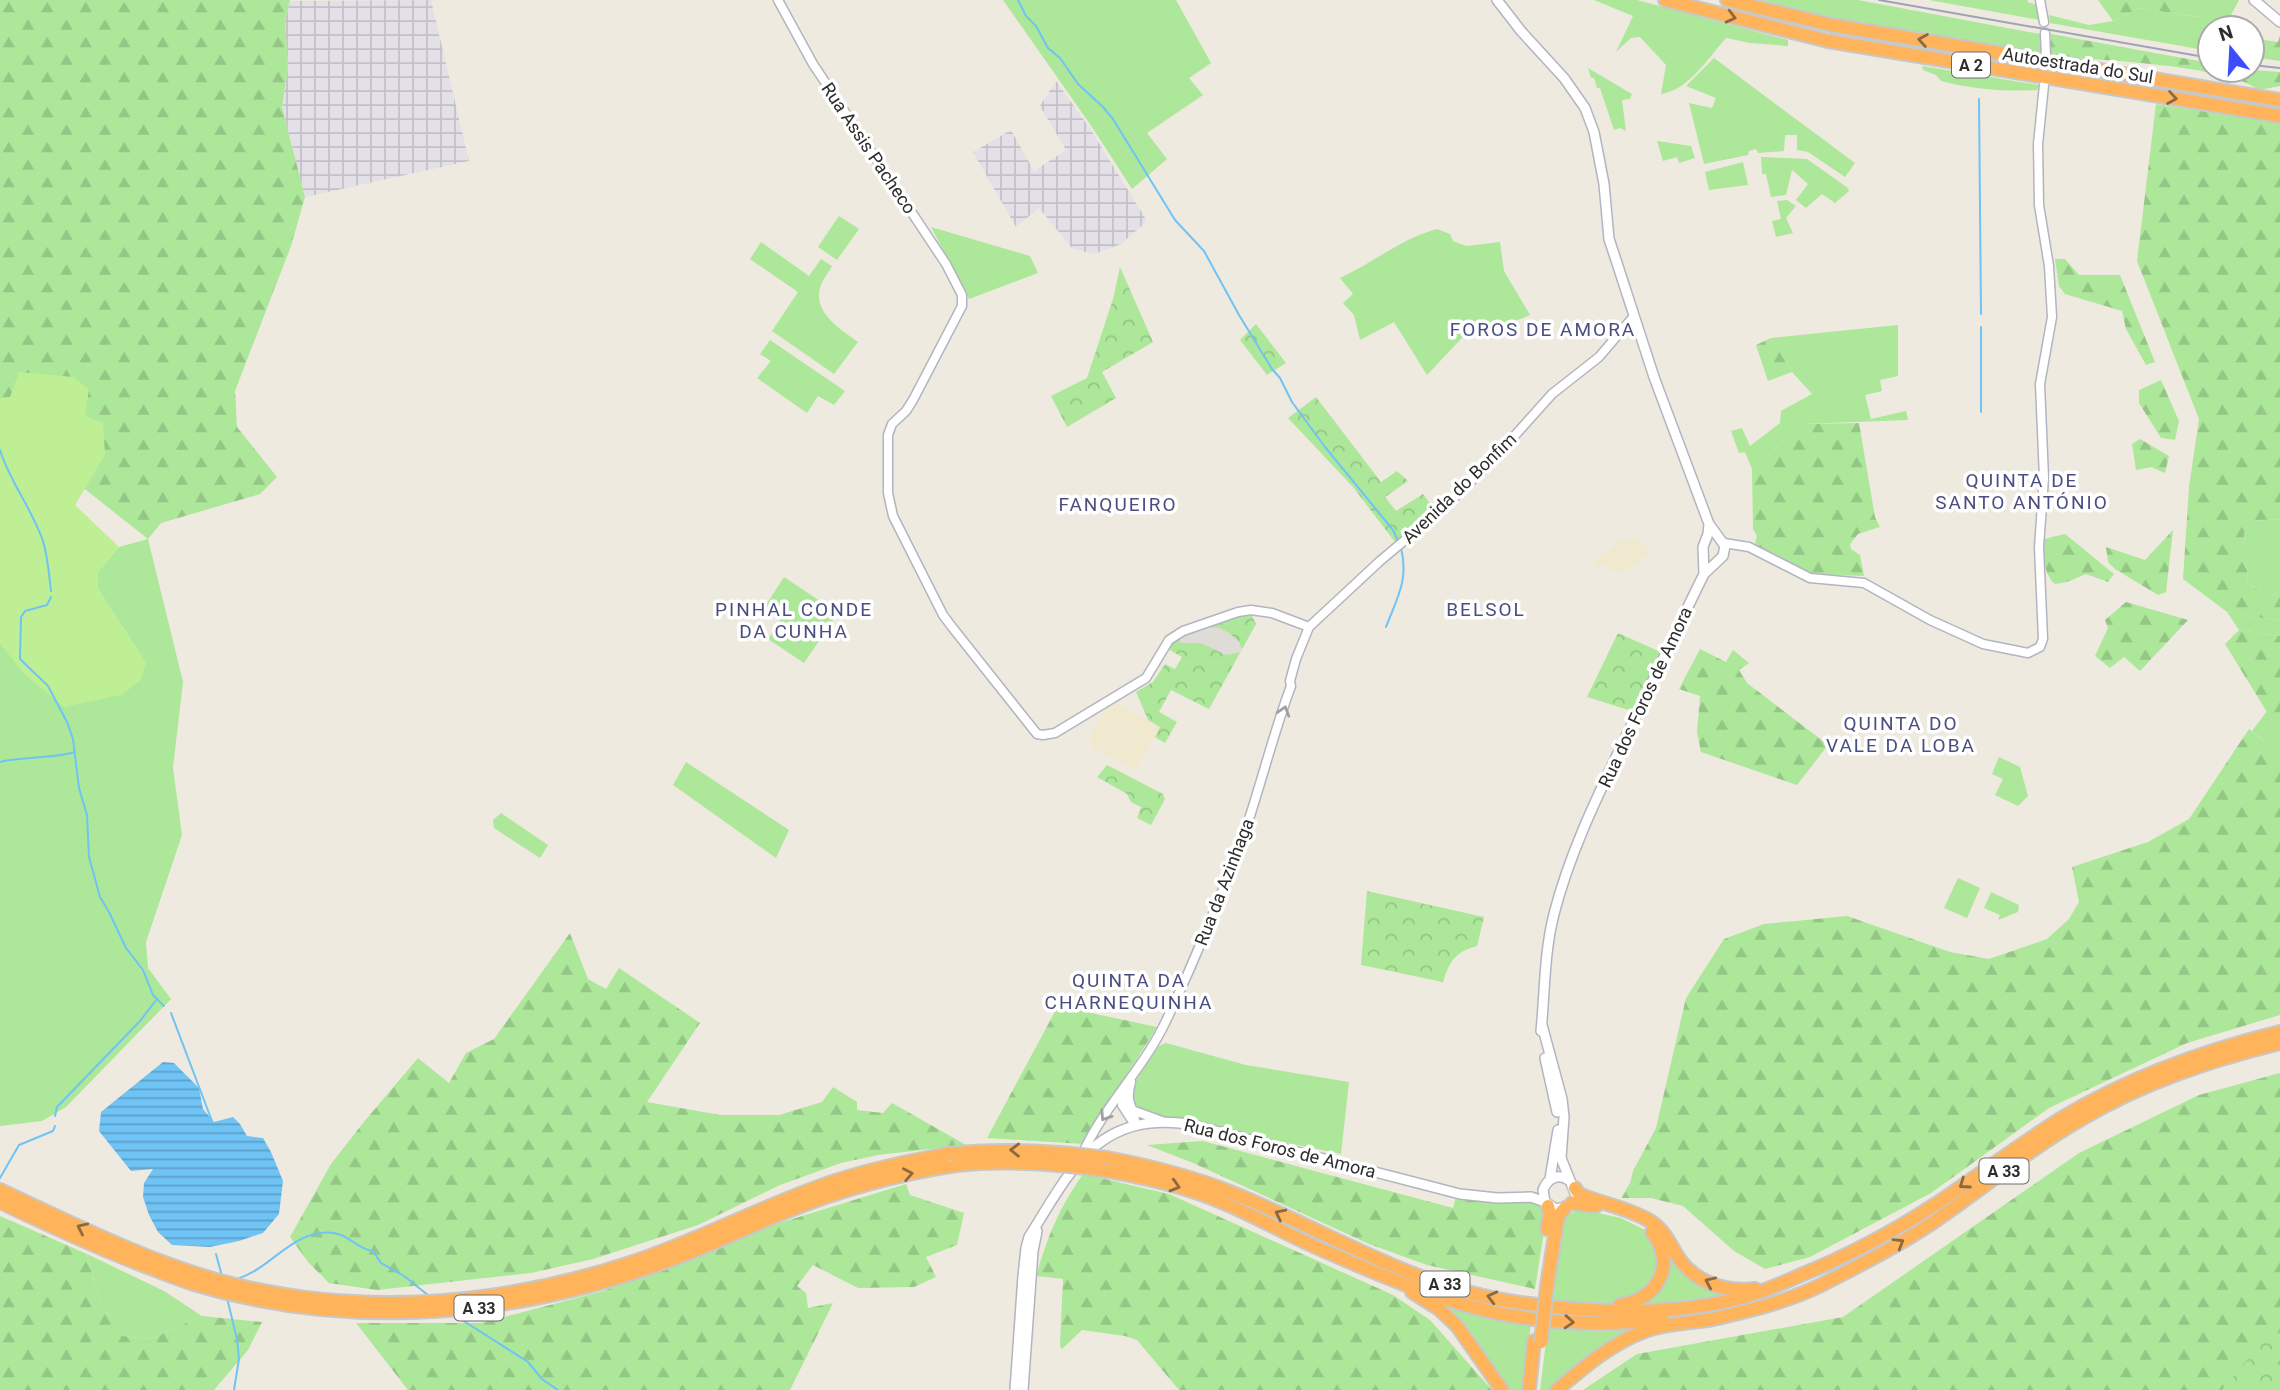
<svg xmlns="http://www.w3.org/2000/svg" width="2280" height="1390" font-family="Roboto,sans-serif">
<style>
.industrial{fill:url(#industrial-grid)}
.education{fill:#f1e9cf}
.grass{fill:#ace79a}
.forest{fill:url(#forest-firs)}
.park{fill:url(#park-crowns)}
.pitch{fill:#bfef95}
.plaza{fill:#dfdcd7}
.water{fill:url(#water-rules)}
.lines{fill:none;stroke-linecap:round;stroke-linejoin:round}
.stream{stroke:#6fc3f5;stroke-width:2}
.tertiary-casing{stroke:#b3b4c1;stroke-width:11}
.secondary-casing{stroke:#b3b4c1;stroke-width:12}
.motorway-casing{stroke:#c8c8c8;stroke-width:16}
.tertiary{stroke:#fff;stroke-width:8}
.secondary{stroke:#fff;stroke-width:9}
.motorway{stroke:#ffb35a;stroke-width:12}
.rail{stroke:#a1a2b8;stroke-width:2}
.motorway-bridge-casing{stroke:#c8c8c8;stroke-width:16;stroke-linecap:butt}
.motorway-bridge{stroke:#ffb35a;stroke-width:12}
.oneway{stroke:#8c6941}
.oneway2{stroke:#a0a0a0}
.labels{text-anchor:middle;dominant-baseline:central;stroke-width:7;stroke-linejoin:round;paint-order:stroke}
.shield{fill:#fff;stroke:#6c6c6c;stroke-width:2}
.shield-label{font-size:16px;font-weight:bold;fill:#2d2d2d}
.street-label{font-size:18px;fill:#2d2d2d;stroke:#fff}
.neighbourhood-label{font-size:19px;letter-spacing:2px;fill:#4a4e81;stroke:#fff}
</style>
<defs>
<pattern id="industrial-grid" width="8" height="8" patternUnits="userSpaceOnUse" patternTransform="scale(1.75)"><rect width="8" height="8" fill="#e3e0e8"/><path d="M0 4h8M4 0v8" fill="none" stroke="#c3c0c7"/></pattern>
<pattern id="forest-firs" width="22" height="20" patternUnits="userSpaceOnUse" patternTransform="scale(1.75)"><rect width="22" height="20" fill="#ace79a"/><path d="M5 1l3.5 6h-7zM16 11l3.5 6h-7z" fill="#94c685"/></pattern>
<pattern id="park-crowns" width="20" height="18" patternUnits="userSpaceOnUse" patternTransform="scale(1.75)"><rect width="20" height="18" fill="#ace79a"/><path d="M2 6a3 3 0 1 1 6 0M12 15a3 3 0 1 1 6 0" fill="none" stroke="#94c685"/></pattern>
<pattern id="water-rules" width="6" height="5" patternUnits="userSpaceOnUse" patternTransform="scale(1.75)"><rect width="6" height="5" fill="#6fc3f5"/><path d="M0 2.5h6" fill="none" stroke="#5c9fc7"/></pattern>
</defs>
<rect width="100%" height="100%" fill="#efeadf"/>
<path class="industrial" d="M431,0L469,161L305,197L282,107L288,67L285,21L290,1Z
M1056,81L1089,127L1147,221L1121,244L1094,254L1073,249L1039,208L1016,227L973,152L1011,130L1034,171L1066,150L1040,106Z"/>
<path class="education" d="M1637,536L1651,552L1624,573L1605,569L1607,566L1606,565L1599,567L1594,561L1623,538L1626,543L1628,539L1631,541Z
M1116,702L1161,727L1135,770L1097,751L1090,744L1089,736L1106,708Z"/>
<path class="grass" d="M1003,0H1176L1211,63L1189,78L1203,95L1147,133L1167,159L1132,189L1092,127Z
M1594,0H1637L1788,40V46L1750,43L1726,38C1708,58 1689,90 1661,94L1666,65L1640,37L1631,38L1616,52L1633,16Z
M1751,0H1858L2040,34L2042,56L1865,26Z
M1929,0H2028L2027,2L2038,5L2040,20Z
M2189,0H2239L2224,28H2210V51L2050,23L2049,15L2089,25L2113,21L2139,8L2198,17Z
M1714,58L1855,163L1845,177L1808,152L1797,150V135H1785L1784,151L1758,153L1756,149L1749,151L1748,155L1704,164L1689,103L1712,108L1716,98L1686,86Z
M1922,66L2039,85L2037,90C2006,92 1971,89 1941,81L1936,75L1923,70Z
M1588,68L1632,94L1630,99L1622,100L1626,131L1620,128L1614,130L1600,88H1597L1594,78H1591Z
M1657,141L1691,146L1695,158L1679,163L1677,157L1663,161Z
M1761,157L1807,159L1848,188L1849,191L1835,203L1822,194L1806,208L1796,200L1808,184L1792,170L1786,195L1771,197L1766,174H1762Z
M1743,162L1748,185L1709,190L1705,172Z
M1787,200L1796,206L1786,218L1793,233L1776,237L1772,221L1781,219L1777,201Z
M839,216L859,229L837,260L818,247Z
M931,227L1030,256L1038,273L969,299Z
M1437,229L1450,234L1453,241L1466,246L1500,242L1504,271L1530,315L1508,324L1490,340L1475,324L1427,375L1394,322L1360,340L1354,315L1343,303L1353,294L1340,278C1373,263 1402,238 1437,229Z
M761,242L809,276L821,259L832,266C829,272 823,279 821,285C811,312 840,329 858,342L834,374L772,331L798,292L750,259Z
M1898,325V376L1880,380L1882,391L1865,395L1871,419L1906,411L1908,420L1804,424L1752,469L1745,452L1739,453L1731,431L1742,428L1750,446L1780,423L1781,411L1812,394L1792,372L1771,338Z
M770,340L845,391L834,405L818,396L807,413L757,378L771,361L760,354Z
M2280,519V592L2269,598L2248,583L2244,533L2251,521Z
M148,539L183,682L173,768L182,835L146,942L148,968L171,999L66,1107L42,1121L0,1126V643L3,646L146,663L98,589V572L119,547Z
M784,577L838,613L804,663L768,639L780,620L764,608Z
M2227,612L2280,621V636L2239,630Z
M2267,711L2280,733V751L2271,747L2252,731Z
M1999,757L2020,767L2028,796L2018,806L1995,795L2003,779L1992,774Z
M686,762L789,830L776,858L673,785Z
M501,813L548,845L540,858L494,828L493,820Z
M1958,878L1980,888L1967,918L1944,908Z
M1991,892L2019,905L2018,912L1998,920L2000,915L1984,908Z
M1166,1043L1246,1065L1349,1082L1341,1154L1140,1112L1130,1104L1133,1085L1159,1046Z
M1579,1209L1621,1218L1647,1231L1651,1236L1659,1261L1650,1288L1620,1303L1551,1302L1561,1223L1566,1216Z
M1664,1247L1728,1292L1727,1295L1642,1306V1303L1651,1297Z
M87,1254L164,1291L202,1316L151,1339L123,1336L101,1303Z
M1437,1302L1531,1324L1522,1390H1504Z
M1548,1326L1589,1329L1641,1328L1553,1390H1540Z"/>
<path class="forest" d="M0,0H290L285,21L288,67L282,107L305,197L291,246L235,391L237,427L277,477L260,494L161,523L148,539L0,422Z
M2098,0H2189L2199,17L2139,8L2113,21Z
M2051,34L2210,63V70H2252L2280,72V86L2259,90C2226,65 2095,59 2051,57Z
M2280,35V61L2252,57V38L2278,42Z
M2156,104L2280,123V519L2252,521L2244,533L2248,583L2269,598L2280,592V621L2227,612L2183,579L2189,487L2199,419L2137,261Z
M2055,259H2065L2079,275H2120L2155,362L2146,365L2126,329L2122,311L2065,294L2059,286Z
M1771,338L1792,372L1768,381L1756,345Z
M2161,380L2179,421L2175,440L2161,438L2139,403V390Z
M1859,423L1875,517L1880,527L1858,534L1850,544L1851,549L1860,555L1864,576L1811,574L1758,548L1755,543L1757,536L1753,529L1752,469L1804,424Z
M2140,439L2169,456L2165,473L2151,467L2136,470L2132,444Z
M2173,530L2166,592L2158,595L2115,569L2108,562L2106,547L2145,560Z
M2065,534L2114,574L2108,582L2086,574L2067,582L2055,584C2043,574 2043,554 2045,539Z
M2126,602L2188,620L2140,671L2124,657L2110,668L2095,656L2108,628L2105,620Z
M2239,630L2280,636V733L2225,644Z
M1700,649L1726,662L1733,650L1749,663L1739,670L1747,683L1828,745L1797,785L1701,752L1697,732L1700,696L1679,689Z
M2249,729L2271,747L2280,751V1015L2187,1043L2049,1108L1931,1193L1810,1257L1765,1269L1734,1251L1683,1206L1651,1198H1621L1630,1183L1633,1171L1656,1128L1686,998L1724,939L1764,924L1847,916L1950,952L1989,959L2047,939L2069,919L2079,902L2072,867L2148,842L2189,819Z
M570,933L588,979L606,989L619,968L700,1023L647,1102L720,1115H779L822,1102L833,1087L857,1102V1110L883,1113L892,1103L966,1145L878,1155L841,1163L780,1185L698,1225L593,1259L531,1273L377,1290L329,1283L308,1262L290,1237L331,1164L363,1123L418,1058L449,1083L466,1053L494,1039Z
M1058,1006L1157,1027L1083,1144L987,1138Z
M2280,1073V1390H1583L1637,1354L1843,1317L2079,1153L2199,1095Z
M1203,1141L1453,1208L1456,1196L1490,1202L1531,1199L1542,1206L1546,1218L1535,1289L1427,1265L1369,1244L1193,1163L1147,1145Z
M1083,1174L1169,1194L1393,1295L1430,1320L1492,1390H1179L1137,1340L1125,1336L1082,1330L1062,1349L1060,1346L1063,1279L1036,1276C1048,1236 1058,1210 1083,1174Z
M906,1184L910,1195L964,1213L957,1245L926,1257L936,1277L914,1287L858,1288L813,1265L797,1286L806,1293L808,1308L833,1303L790,1390H408L356,1323H481L603,1291L681,1262L759,1227L776,1224Z
M0,1216L87,1254L101,1303L123,1336L151,1339L202,1316L262,1322L248,1350L214,1390H0Z"/>
<path class="park" d="M1120,267L1153,342L1102,372L1116,398L1067,427L1051,396L1087,378L1113,299Z
M1256,324L1286,363L1267,375L1240,340Z
M1316,397L1381,482L1397,471L1408,481L1385,497L1396,511L1423,494L1436,511L1398,546L1353,487L1288,418Z
M1246,615L1252,616L1256,624L1209,709L1171,690L1159,712L1177,722L1165,743L1155,737L1160,727L1148,720L1136,692L1153,682L1165,664L1175,669L1182,657L1168,649C1179,632 1225,618 1246,615Z
M1618,633L1665,654L1638,713L1587,697Z
M1107,765L1163,794L1165,799L1151,825L1137,818L1141,807L1131,802L1127,794L1097,777Z
M1367,891L1484,917L1477,946C1455,952 1449,962 1443,982L1361,965Z
M2280,1320V1390H2222Z"/>
<path class="pitch" d="M19,372L73,377L89,389L85,416L103,423L105,455L75,505L119,547L98,572V589L146,663L140,681L121,695L64,707L23,673L0,643V398L10,397Z"/>
<path class="plaza" d="M1207,627L1220,628L1229,633L1239,642L1242,649L1241,652L1226,655L1201,643H1181L1179,638Z"/>
<path class="water" d="M163,1062L174,1063L199,1088L203,1109L214,1122L233,1117L240,1124L247,1136L263,1138L271,1152L283,1181L279,1214L263,1233L239,1241L210,1247L172,1245L158,1232L149,1215L143,1197L144,1183L153,1169L131,1171L99,1131L101,1112Z"/>
<g class="lines">
<path class="stream" d="M1018,0L1026,16L1036,26L1048,48L1060,58L1078,84L1103,107L1113,119L1175,220L1204,251L1239,315L1272,369L1280,378L1292,402L1325,447L1393,530L1399,543
M1979,99L1981,314
M1981,412V327
M0,450C10,482 32,509 43,541C48,558 49,574 51,591
M51,597L47,605L25,611L21,617L20,659L48,686L67,722L73,739L79,788L87,815L89,857L100,897L109,912L126,948L143,970L153,995L164,1006
M1386,627C1397,598 1409,580 1401,548
M0,762C24,756 52,759 75,752
M171,1013L212,1121
M55,1116L57,1107L140,1021L157,999
M0,1178L19,1145L53,1131L55,1126
M216,1254L222,1276
M237,1279C273,1268 293,1228 334,1233C349,1235 359,1250 373,1251L381,1263L404,1276L428,1295
M227,1298L237,1339L239,1359L234,1390
M459,1318L528,1362L542,1379L558,1390"/>
<defs>
<path id="tertiary" d="M778,0L813,64L946,264L962,295V306L913,400L906,411L892,424L888,435V493L893,516L943,615L952,627L1037,734L1043,735L1055,733L1146,678L1169,640L1183,631L1238,612L1251,610L1272,613L1309,627
M2040,0L2044,22
M2045,33L2046,57
M1724,543L1749,547L1810,578L1864,583L1930,620L1983,644L2028,653L2040,647L2043,639L2039,547L2044,478L2040,384L2052,317L2049,266L2039,205L2038,144L2044,85
M1131,1082C1124,1107 1136,1106 1135,1125
M1122,1091V1105L1135,1125
M1132,1110L1162,1121
M1081,1157C1102,1108 1143,1070 1166,1021C1195,960 1221,897 1244,834C1261,785 1273,734 1291,686L1290,681L1296,659L1309,627L1380,561L1442,509L1493,460L1552,394L1599,357L1634,316"/>
<path id="secondary" d="M1497,0L1521,31L1564,78L1585,108L1594,132L1604,184L1609,239L1616,260L1654,377L1709,524L1725,546L1723,556L1704,574
M2254,0L2280,22
M1542,1025L1562,1099L1564,1117L1561,1158L1575,1193
M1541,1031C1545,992 1544,953 1554,914C1570,851 1600,791 1628,732C1654,680 1678,626 1704,574L1703,547L1708,534L1709,524
M1545,1058L1557,1112
M1550,1179L1558,1130
M1545,1202L1543,1190C1548,1177 1559,1173 1570,1181
M1015,1390L1023,1276L1026,1248L1029,1237C1071,1170 1097,1111 1189,1124L1460,1194L1497,1198L1531,1197L1545,1202L1556,1209L1567,1207
M1023,1390L1033,1251L1037,1231"/>
<path id="motorway" d="M1665,0L1828,41L2280,116
M1727,0L1831,25L2280,100
M1107,1158C1149,1166 1190,1176 1230,1192C1324,1229 1412,1287 1514,1302C1588,1313 1668,1317 1741,1298C1762,1292 1781,1284 1801,1275C1848,1256 1893,1232 1936,1204C1978,1176 2019,1145 2062,1118C2130,1077 2203,1051 2280,1032
M1108,1171C1143,1177 1179,1185 1212,1198C1248,1212 1282,1232 1318,1248C1379,1275 1453,1307 1519,1317C1567,1325 1615,1324 1663,1320
M1575,1188L1579,1194C1602,1204 1629,1208 1650,1221C1663,1229 1669,1242 1676,1254C1693,1282 1724,1293 1755,1289
M0,1190C71,1223 144,1260 220,1281C356,1318 501,1306 633,1262C702,1239 766,1204 835,1181C872,1169 910,1161 948,1154
M0,1202C48,1225 95,1247 145,1266C161,1272 178,1279 194,1284C353,1332 523,1316 676,1258C714,1244 750,1226 788,1211C842,1189 898,1174 956,1165
M1572,1203L1596,1206
M1547,1229L1550,1214L1548,1206
M1547,1286L1558,1216L1565,1208
M1412,1292L1439,1309L1457,1326L1502,1390
M1620,1305C1658,1300 1677,1264 1652,1232
M1529,1390L1534,1341
M1557,1390C1584,1367 1612,1343 1645,1331C1667,1323 1690,1323 1713,1319C1748,1311 1786,1302 1819,1286C1855,1268 1892,1249 1926,1227C1979,1192 2027,1150 2083,1118C2144,1082 2211,1060 2280,1043"/>
</defs>
<use href="#tertiary" class="tertiary-casing"/>
<use href="#secondary" class="secondary-casing"/>
<use href="#motorway" class="motorway-casing"/>
<use href="#tertiary" class="tertiary"/>
<use href="#secondary" class="secondary"/>
<use href="#motorway" class="motorway"/>
<path class="rail" d="M1879,0L2210,58
M2252,65L2280,68"/>
<defs>
<path id="motorway-bridge" d="M948,1154C1002,1148 1054,1151 1107,1158
M956,1165C1007,1160 1057,1163 1108,1171
M1541,1342L1547,1286"/>
</defs>
<use href="#motorway-bridge" class="motorway-bridge-casing"/>
<use href="#motorway-bridge" class="motorway-bridge"/>
</g>
<defs><path id="oneway-chevron" d="M-2-3.5L2.5 0L-2 3.5" fill="none" stroke-width="1.6" stroke-linecap="round" stroke-linejoin="round" transform="scale(1.75)"/></defs>
<g class="oneway">
<use href="#oneway-chevron" transform="translate(1731 17) rotate(14)"/>
<use href="#oneway-chevron" transform="translate(1923 40) rotate(-171)"/>
<use href="#oneway-chevron" transform="translate(2172 98) rotate(9)"/>
<use href="#oneway-chevron" transform="translate(1015 1150) rotate(-179)"/>
<use href="#oneway-chevron" transform="translate(908 1174) rotate(-11)"/>
<use href="#oneway-chevron" transform="translate(1964 1184) rotate(145)"/>
<use href="#oneway-chevron" transform="translate(1175 1186) rotate(16)"/>
<use href="#oneway-chevron" transform="translate(1280 1214) rotate(-154)"/>
<use href="#oneway-chevron" transform="translate(82 1228) rotate(-155)"/>
<use href="#oneway-chevron" transform="translate(1899 1243) rotate(-31)"/>
<use href="#oneway-chevron" transform="translate(1710 1282) rotate(-156)"/>
<use href="#oneway-chevron" transform="translate(1492 1297) rotate(-166)"/>
<use href="#oneway-chevron" transform="translate(1569 1322) rotate(4)"/>
</g>
<g class="oneway2">
<use href="#oneway-chevron" transform="translate(1284 711) rotate(-73)"/>
<use href="#oneway-chevron" transform="translate(1105 1116) rotate(123)"/>
</g>
<g class="labels">
<g class="shield">
<rect x="1952" y="52.5" width="38" height="25" rx="5"/>
<rect x="1979.5" y="1158.5" width="49" height="25" rx="5"/>
<rect x="1420.5" y="1271.5" width="49" height="25" rx="5"/>
<rect x="454.5" y="1295.5" width="49" height="25" rx="5"/>
</g>
<g class="shield-label">
<text x="1971" y="65">A 2</text>
<text x="2004" y="1171">A 33</text>
<text x="1445" y="1284">A 33</text>
<text x="479" y="1308">A 33</text>
</g>
<g class="street-label">
<text transform="translate(2078 65) rotate(9)">Autoestrada do Sul</text>
<text transform="translate(869 148) rotate(56)">Rua Assis Pacheco</text>
<text transform="translate(1459 488) rotate(-44)">Avenida do Bonfim</text>
<text transform="translate(1645 697) rotate(-65)">Rua dos Foros de Amora</text>
<text transform="translate(1224 882) rotate(-69)">Rua da Azinhaga</text>
<text transform="translate(1280 1148) rotate(14)">Rua dos Foros de Amora</text>
</g>
<g class="neighbourhood-label">
<text x="1543" y="329">FOROS DE AMORA</text>
<text x="2022" y="480">QUINTA DE<tspan x="2022" dy="22">SANTO ANTÓNIO</tspan></text>
<text x="1118" y="504">FANQUEIRO</text>
<text x="794" y="609">PINHAL CONDE<tspan x="794" dy="22">DA CUNHA</tspan></text>
<text x="1486" y="609">BELSOL</text>
<text x="1901" y="723">QUINTA DO<tspan x="1901" dy="22">VALE DA LOBA</tspan></text>
<text x="1129" y="980">QUINTA DA<tspan x="1129" dy="22">CHARNEQUINHA</tspan></text>
</g>
</g>
<g transform="translate(2231 49) rotate(342)"><circle r="33" fill="#ffffff" stroke="#ababab" stroke-width="2"/>
<path d="M0-5L12 26L0 18L-12 26Z" fill="#3c4cff"/>
<text y="-10" font-size="19" font-weight="bold" text-anchor="middle" fill="#2d2d2d">N</text>
</g>
</svg>
